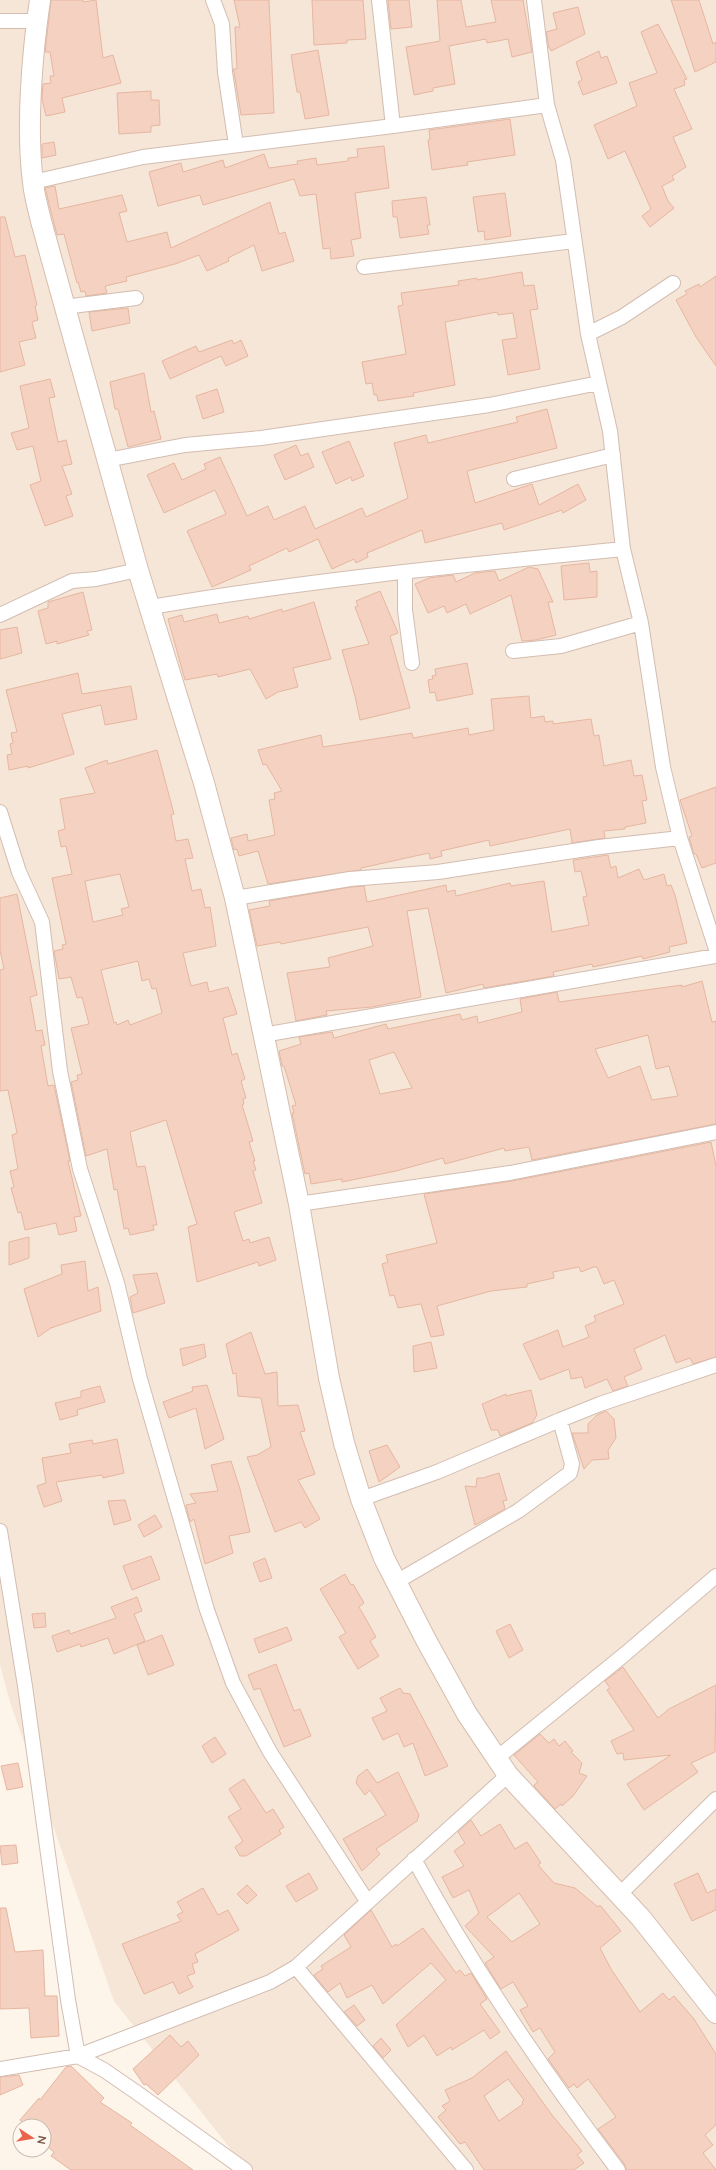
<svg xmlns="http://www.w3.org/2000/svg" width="716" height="2170" font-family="Lato,sans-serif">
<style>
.residential{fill:#f5e6d8}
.building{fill:#f4d1c0;stroke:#e7b6a0;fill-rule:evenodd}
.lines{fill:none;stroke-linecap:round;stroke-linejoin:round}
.street-casing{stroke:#d3bdb1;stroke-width:16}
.secondary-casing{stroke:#d6bdae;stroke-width:22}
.street{stroke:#fff;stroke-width:14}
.secondary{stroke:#fff;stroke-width:20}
</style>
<rect width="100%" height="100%" fill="#fdf4ea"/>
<path class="residential" d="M0,0H716V2170H247L114,2001L10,1702L0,1665Z"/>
<path class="building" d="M51,0H83V2L96,0L103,58L113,55L121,83L62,98L65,112L46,116L42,99L43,84L51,83L50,76H54L50,52H45Z
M234,0H269L274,113L241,115L234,72L233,69H237L235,27H240Z
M312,0H363L366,39L347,40V43L314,45Z
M388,0H409L412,27L391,29Z
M437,0H461L466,27L496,22L491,0H523L532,52L512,57L508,39L487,43L486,39L449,46L455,84L433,88V91L414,95L406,47L440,41Z
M671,0H699L713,44L716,42V62L695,72Z
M578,7L585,34L551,51L550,48H549L546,32L557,29L553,13Z
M658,24L687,79L684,80L685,85L674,89L692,129L673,137L686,167L672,176L674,180L662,186L668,201L674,208L650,227L642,216L651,209L625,151L608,159L594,125L637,106L629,83L657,73L641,32Z
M318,50L329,115L305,119L300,92H297L291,55Z
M599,51L601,58L607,56L617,83L583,95L578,82L582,80L576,62Z
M151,91V100H159L160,125L151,126V132L119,134L117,93Z
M510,119L515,155L467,162L468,165L432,170L428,140L430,139L429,130Z
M54,142L56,155L42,158V144Z
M384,146L389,188L355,193L361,238L351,240L354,256L331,259L330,248L323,249L316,194L300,196L294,179L203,205L200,195L158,206L149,172L181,163L183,172L223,160L225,168L264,154L269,168L298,164L297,161L316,158L317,165L348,161V158L358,157L357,149Z
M55,186L59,209L122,195L127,211L119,213L127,242L167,232L171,248L270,202L279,234L285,232L294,261L262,271L254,245L228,258L229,261L207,271L199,255L175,264L126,277L127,281L105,286L107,293L86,296L85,291L81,292L78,282L77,283L64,234L57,235L45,188Z
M505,193L511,236L485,240L484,231L478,232L473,197Z
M426,197L430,225H427L429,234L400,238L397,217H393L392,201Z
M0,217H5L15,257L25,255L37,305L35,306L38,320L32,322L36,338L19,342L25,365L0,372Z
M522,272L524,286L534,285L538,309L530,310L540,369L508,375L502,340L517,338L513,313L498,315L497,312L445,322L455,385L413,393L414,396L378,401L377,395H374L372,383L366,384L362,362L406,354L398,306L403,305L401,293L459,285L458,281L477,278V280Z
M716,276V366L696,337L676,300L687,294L685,291L699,284L700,287Z
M128,308L130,323L92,331L89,312Z
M232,340L234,344L241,340L248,356L226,366L221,356L170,379L162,361L196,346L199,352Z
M144,373L151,412L154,411L161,439L128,447L118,409H115L110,382Z
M50,379L55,397L49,398L58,442L66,440L72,464L62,466L72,494L66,496L73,516L45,526L30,485L41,481L33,446L17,450L11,433L29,428L20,386Z
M217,389L224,412L203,419L196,396Z
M547,409L557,448L467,471L475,503L532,484L539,505L578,484L586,500L563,513L562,510L504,530L502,523L425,543L422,530L367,553L368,557L356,563L354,559L332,569L318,539L289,552L287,548L249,566L251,570L212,587L187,531L226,514L215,490L164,513L147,475L174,463L182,480L206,469L204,464L220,457L247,516L268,506L274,520L305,506L315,529L362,508L366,517L408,498L394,443L426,435L428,443L518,422L516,417Z
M349,441L364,476L352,481L351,477L336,484L322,452Z
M296,445L301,456L308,453L314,467L285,480L274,455Z
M589,563L590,572L597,571V597L564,600L561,566Z
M529,567L538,569L553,602H548L556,635L536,640L522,641L511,595L470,614L466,604L447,613L444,606L428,613L415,584L429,578L453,575L456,582L475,573L495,571L499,581Z
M380,591L398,633L390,636L410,708L360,720L355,696L342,650L369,644L355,607L358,606L356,601Z
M83,592L92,630L87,631L89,635L57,644V641L46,644L38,611L48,608V602Z
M314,602L331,659L293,668L298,687L278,692L266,699L250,669L218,677L217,674L185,680L168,619L182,615L184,622L217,614L219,623L248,616L249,619L282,609V612Z
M17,627L22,653L0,659V630Z
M467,663L473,694L437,701L435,692L430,693L428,680L433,679L432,676L436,675L435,669Z
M78,673L82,694L131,686L137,719L105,725L101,705L62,714L74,754L28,768V766L9,770L7,755L12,754L10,744L13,743L11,733L17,732L6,690Z
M529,696L531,718L544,716L545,722L553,721V724L591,719L594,736L599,735L604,766L631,760L634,776L642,775L647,800L642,801L646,823L625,827V829L604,831L605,838L572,843L570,829L490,846L489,840L441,851L442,856L430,859L429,853L361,868V870L268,884L258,851L239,856L237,849L234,850L231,838L247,834L248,841L275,835L269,800L275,799L274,793L282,791L266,764L263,765L258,750L321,735L323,747L412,733L413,738L468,728L469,735L494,730L491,699Z
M157,750L174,814L171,815L176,841L188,839L193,858L185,859L192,891L201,889L205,908L210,907L213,925L216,946L183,953L191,986L207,982L209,992L228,987L237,1014L223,1018L232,1055L237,1053L245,1079L241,1081L246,1098L243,1099L244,1104L242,1105L253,1141L249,1142L255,1161H253L256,1170L253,1171L262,1203L234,1212L243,1241L249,1239L250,1243L269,1237L276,1260L259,1266L258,1262L197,1282L188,1227L197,1224L166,1120L130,1132L137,1167L145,1166L157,1225H153L154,1230L130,1235L128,1228L124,1229L117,1189L114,1190L107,1149L86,1156L71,1082L78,1080L77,1075L82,1074L71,1028L89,1024L82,997L77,998L71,977L59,979L54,951L63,949L62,945L66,944L52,878L72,874L66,846L61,847L58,831L65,829L60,799L95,793L85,768L107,760L108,764ZM120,874L129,907L121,909L123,915L93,922L85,881ZM138,961L142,981L149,979L152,989L156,988L162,1013L130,1025L128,1020L117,1025L116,1022L114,1023L101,970Z
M716,787V863L702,868L696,854H694L689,837L692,836L680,800Z
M608,855L611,868L616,866L618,878L639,869L644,880L664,874L667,886L671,885L675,895L687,943L669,947L670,952L643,959L642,956L593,967L592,964L553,972L554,976L484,988L483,984L446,993L428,908L407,911L421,997L372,1007L326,1011L327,1015L296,1021L287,973L330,967L328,958L373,946L368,927L281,944L280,942L257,946L249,910L270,906L269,901L351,887L364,886L367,902L446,885L447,892L455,890L456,896L510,883L511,886L544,881L552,932L589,925L583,897L587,896L581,871L575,872L573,860Z
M17,894L37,995L30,997L36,1031L42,1030L45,1045L41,1046L48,1086L54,1085L70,1161H68L81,1216L74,1217L77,1231L59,1235L56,1223L25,1230L21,1212L18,1213L11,1188L14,1187L10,1171L18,1169L12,1135L17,1133L8,1090L0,1091V970L4,969L0,950V898Z
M702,981L712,1022L716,1021V1124L532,1160L529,1147L505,1151L504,1148L445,1164L443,1158L396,1171L342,1182V1179L311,1184L309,1173L305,1174L292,1113H294L292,1106L296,1105L284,1066H282L279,1051L301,1044L299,1037L332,1032L334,1038L386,1024L388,1029L460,1014L462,1020L477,1016L478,1023L522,1012L520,999L557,992L559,1002L682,985V987ZM648,1035L656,1069L669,1066L678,1096L652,1100L640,1066L608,1078L595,1049ZM394,1052L412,1088L380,1094L369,1060Z
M711,1142L716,1166V1357L693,1364L690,1358L676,1363L665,1335L634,1349L642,1369L624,1377L628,1386L613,1391L607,1379L585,1388L582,1377L571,1379L569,1369L540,1380L523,1344L558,1330L563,1347L589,1337L585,1326L596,1321L594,1316L624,1304L614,1280L604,1284L597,1267H594L581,1272L579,1267L553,1272L554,1278L527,1284V1287L491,1291L437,1306L444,1335L431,1337L421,1304L398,1308L394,1295L390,1296L382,1264L388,1262L386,1255L437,1243L424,1194L512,1181Z
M29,1237V1258L9,1265V1242Z
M85,1261L88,1291L98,1287L101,1311L51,1328L38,1337L24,1289L62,1274L61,1265Z
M157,1273L165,1303L133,1313L130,1297L138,1293L133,1275Z
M251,1332L265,1374L277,1372L278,1406L298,1405L305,1431L300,1432L315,1474L298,1480L320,1519L305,1528L301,1522L275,1532L247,1457L257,1455L271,1447L261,1398L238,1396L236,1373L233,1374L226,1344Z
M431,1342L437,1368L414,1372L413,1346Z
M204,1344L206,1357L183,1366L180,1349Z
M207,1385L224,1439L205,1449L196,1408L169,1418L163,1402L193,1391L192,1387Z
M100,1386L105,1402L77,1410L78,1415L60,1420L55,1403L81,1397V1391Z
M531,1390L537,1415L532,1423L500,1436L498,1430H491L482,1404L506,1394V1396Z
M606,1411L614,1419L616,1438L608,1450L609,1459L592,1460L584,1469L572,1433H588V1424L597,1415Z
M117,1439L124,1473L103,1478L102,1475L56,1482L62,1501L44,1507L37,1486L46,1483L42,1458L71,1453L69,1444L92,1440L93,1444Z
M387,1445L400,1467L379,1482L369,1451Z
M231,1461L240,1489L250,1532L229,1536L233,1553L205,1564L194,1519L190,1522L186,1505L196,1503L190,1494L218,1491L211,1465Z
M499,1473L507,1500L503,1501L505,1509L475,1525L465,1486L476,1487L477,1478H483Z
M125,1500L131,1520L114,1525L108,1501Z
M155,1515L162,1527L144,1537L138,1525Z
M151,1556L160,1579L132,1590L123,1566Z
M265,1558L272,1578L260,1582L253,1563Z
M345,1574L351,1585L353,1584L364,1603L359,1607L376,1637L370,1641L379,1656L358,1669L339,1637L346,1633L320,1589Z
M137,1597L142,1611L134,1614L145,1641L114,1654L108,1638L81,1647L80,1644L57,1652L52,1636L69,1630L70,1634L116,1618L111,1607Z
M45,1613L46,1627L34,1628L32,1614Z
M510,1624L523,1650L509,1658L496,1631Z
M287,1627L292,1640L259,1653L254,1639Z
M162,1635L174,1665L148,1675L137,1645Z
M276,1664L294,1711L300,1709L311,1736L284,1747L260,1688L254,1690L248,1675Z
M623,1667L658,1718L669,1709L716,1685L715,1752L691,1763L698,1772L644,1810L627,1784L671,1755L624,1760L623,1753L617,1754L611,1741L634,1730L607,1690L610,1688L605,1681Z
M400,1688L403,1693L410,1694L448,1766L425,1776L413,1743L404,1747L398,1733L383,1740L372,1718L387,1711L380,1698Z
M540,1734L549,1743L554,1739L559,1746L565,1741L573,1751L571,1752L582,1763L579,1773L587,1776L573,1796L562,1806L561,1804L555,1809L535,1787L534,1785L538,1782L514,1755Z
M215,1737L226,1754L212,1763L202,1746Z
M18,1763L23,1787L7,1790L1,1766Z
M367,1769L377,1783L398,1772L419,1815L417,1821L376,1849L380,1854L362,1871L343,1839L386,1815L370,1790L365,1795L356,1783L358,1776Z
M244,1779L266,1813L273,1809L284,1827L279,1830L281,1834L246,1856H240L235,1847L243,1841L228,1817L241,1809L229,1789Z
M471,1820L481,1836L500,1824L515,1849L527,1842L541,1863L538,1865L554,1883L575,1888L598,1907L600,1905L621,1931L600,1948L611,1969L640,2012L663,1993L669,2000L674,1996L694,2019L716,2054V2125L705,2135L713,2145L703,2153L716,2170H626L625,2165L598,2129L616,2117L588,2079L577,2088L574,2084L569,2088L548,2059L555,2052L540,2028L533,2032L520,2010L528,2006L513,1982L501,1989L485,1963L494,1957L465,1926L479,1913L469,1890L453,1898L442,1877L464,1866L454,1851L465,1843L458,1832ZM519,1893L540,1924L512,1942L487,1917Z
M16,1845L18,1863L2,1865L0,1846Z
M309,1873L318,1889L296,1902L286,1886Z
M698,1873L707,1893L716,1889V1910L692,1921L674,1884Z
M247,1885L257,1895L247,1904L237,1894Z
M203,1888L218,1915L228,1910L239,1930L195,1954L198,1962L192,1964L195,1973L187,1976L193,1987L179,1994L173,1982L144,1994L122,1944L181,1921L177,1915L183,1912L177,1902Z
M0,1908H6L15,1952L43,1950L45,1996H57L59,2036L31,2038L29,2008L0,2009Z
M371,1910L392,1947L396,1944L397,1946L423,1928L456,1973L460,1970L465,1976L471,1973L487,1999L480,2004L500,2032L490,2039L484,2030L452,2050L451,2047L437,2056L424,2035L408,2047L396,2025L446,1980L431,1963L383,2004L372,1985L347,1998L340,1983L328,1992L314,1975L323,1969L321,1966L351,1947L344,1935Z
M354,2005L365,2020L357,2026L344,2012Z
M170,2035L181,2047L188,2041L199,2055L158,2095L146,2084L144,2085L133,2069Z
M381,2038L391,2050L383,2058L373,2046Z
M506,2051L552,2115L582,2151L577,2155L584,2163L574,2170H484L465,2142L460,2144L438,2117L446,2110L442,2106L450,2101L445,2090L472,2078ZM508,2079L524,2100L522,2102L523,2104L499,2121L484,2096Z
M71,2066L104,2098L100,2102L132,2123L130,2125L193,2170H71L51,2156L54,2152L44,2144V2126H27L20,2120L39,2098L40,2100L66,2067Z
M19,2075L23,2085L0,2095V2077Z"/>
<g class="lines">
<defs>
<path id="street" d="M213,0L222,24L225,72L236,145
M534,0L547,105L563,160L588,334L610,431L623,549L641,623L663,767L680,838L716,949
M0,21H37
M393,126L547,105
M33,182L143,157L393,126L379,0
M364,267L574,241
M64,307L136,298
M588,334L622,317L673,283
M107,460L185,445L261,438L489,405L599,383
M514,479L613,455
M405,572V610L412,663
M151,607C307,580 465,565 623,549
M0,615L72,581L96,579L138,570
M513,651L561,646L641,623
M0,812L19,872L42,922L60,1071L80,1169L117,1283L140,1379L207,1610L233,1683L270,1752L367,1901
M235,898L350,879L438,872L599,847L680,838
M263,1035L716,956
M299,1204L510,1173L716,1132
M361,1499L437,1472L560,1420
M0,1531L25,1686L68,2000L78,2056L270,1982L296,1967L508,1775
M396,1582L518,1511L570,1473L572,1464L560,1420L600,1404L716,1365
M497,1758L625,1654L716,1576
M414,1859C473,1968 543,2071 618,2170
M620,1894L716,1799
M296,1967L466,2170
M0,2069L78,2056L104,2070L136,2092L245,2170"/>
<path id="secondary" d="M40,0C32,54 26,128 33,182C34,195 38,208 41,221L138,570L204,783L235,898L299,1204L329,1378L344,1443L361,1499L384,1558L426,1640L467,1714L508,1775L641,1918L716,2013"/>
</defs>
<use href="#street" class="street-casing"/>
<use href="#secondary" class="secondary-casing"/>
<use href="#street" class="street"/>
<use href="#secondary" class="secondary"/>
</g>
<g transform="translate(32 2138) rotate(102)"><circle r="19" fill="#fff8f1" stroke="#cab8af"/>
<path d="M0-3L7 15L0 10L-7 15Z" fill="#ea644c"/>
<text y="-6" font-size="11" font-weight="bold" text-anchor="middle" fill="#7a584b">N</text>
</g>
</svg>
